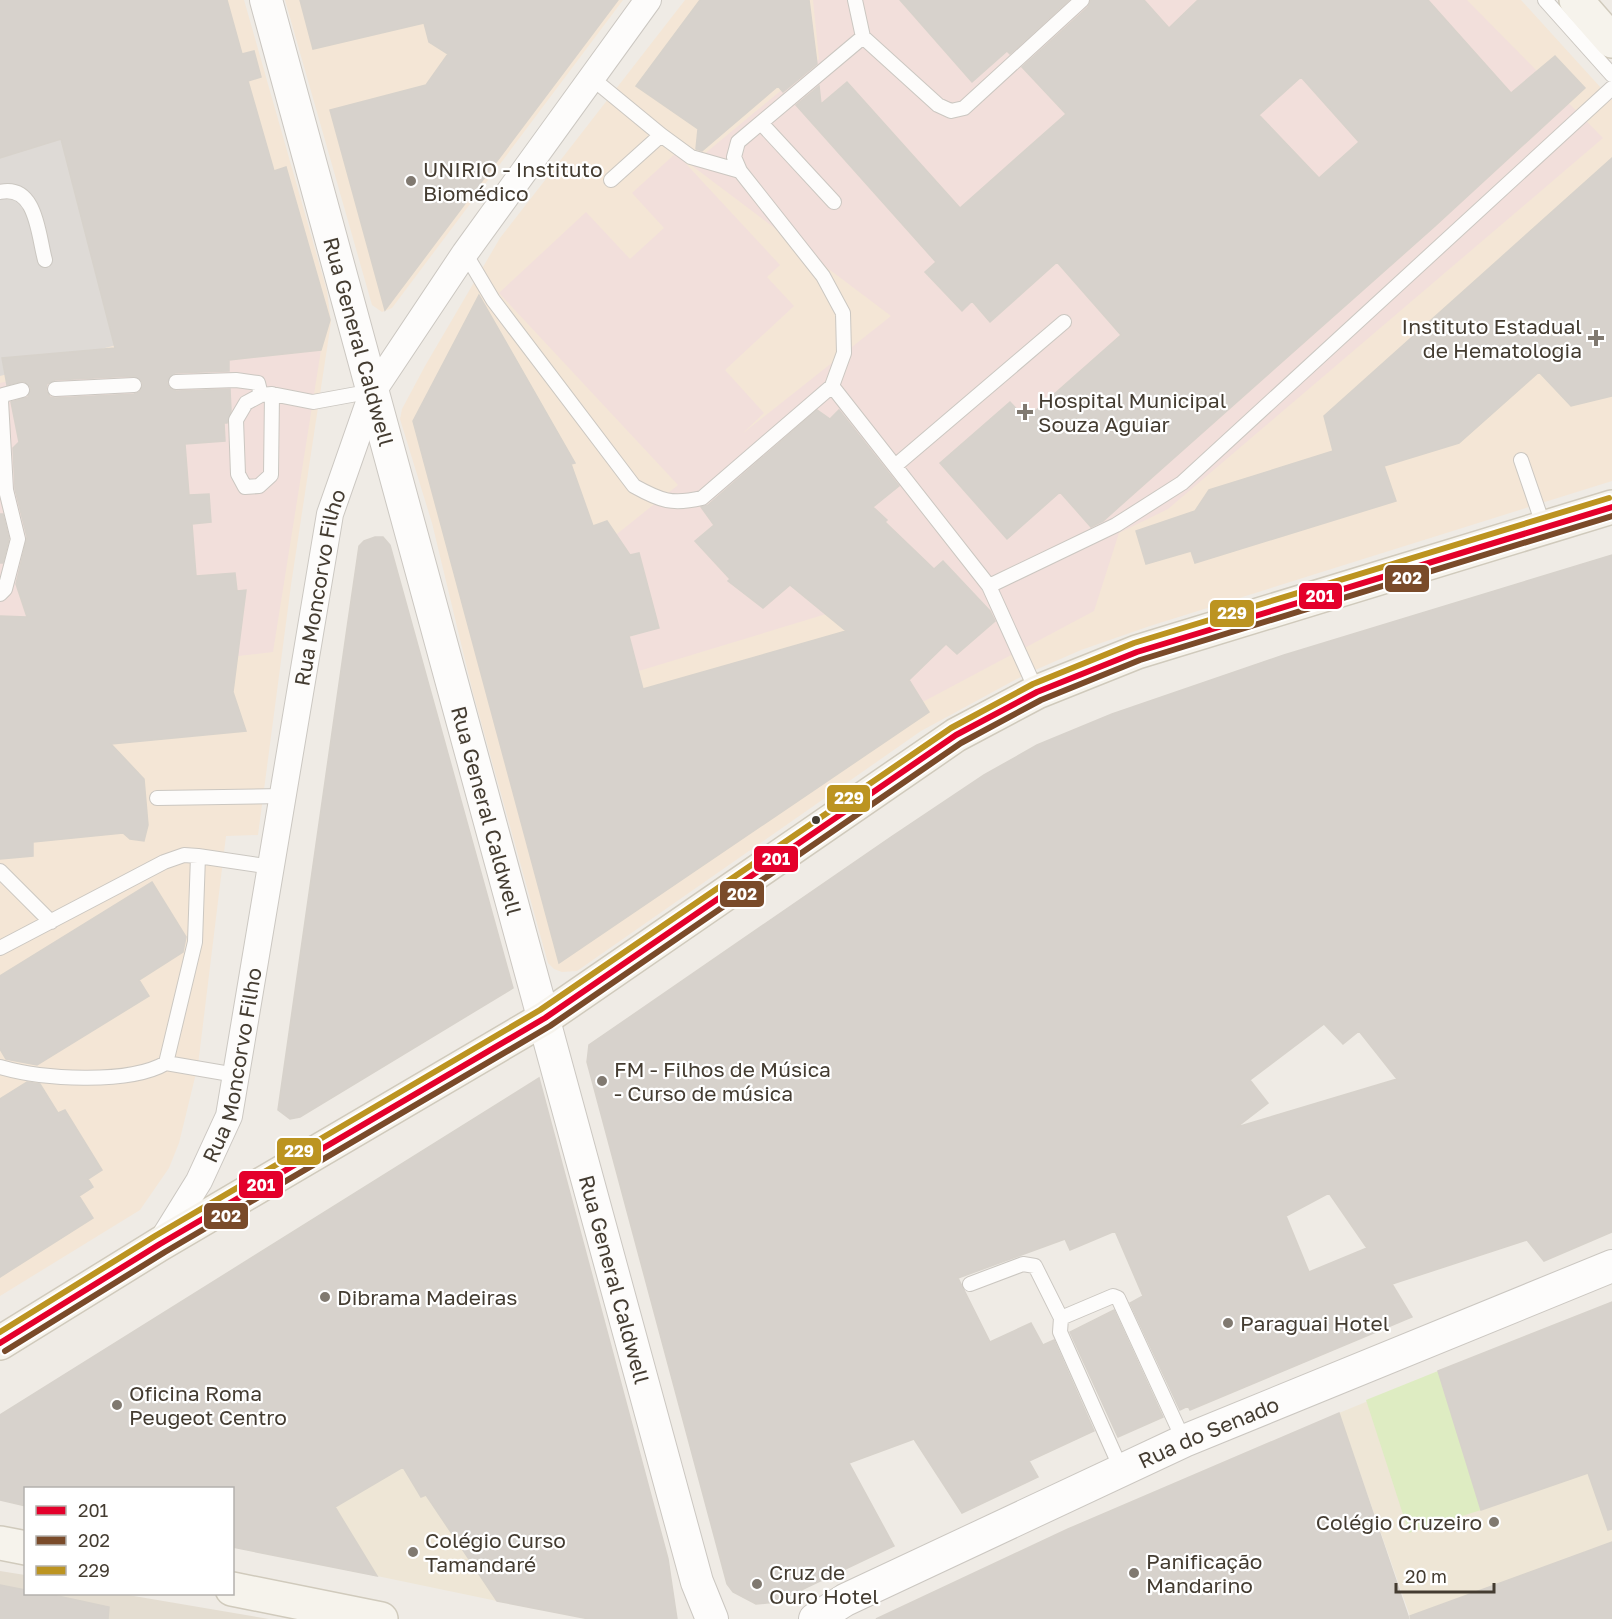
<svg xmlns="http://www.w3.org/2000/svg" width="1612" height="1619" font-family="'Golos Text',sans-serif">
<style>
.residential{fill:#e4ddd1}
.commercial{fill:#f4e6d6}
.education{fill:#eee6d6}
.medical{fill:#f2dfdb}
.green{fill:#deecc2}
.parking{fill:#dedad6}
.building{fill:#d7d2cc;stroke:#d7d2cb;stroke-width:1.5;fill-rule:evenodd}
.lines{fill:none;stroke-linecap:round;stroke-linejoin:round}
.service-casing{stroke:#cbc7c1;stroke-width:16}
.minor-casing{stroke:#cbc7c1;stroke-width:28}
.tertiary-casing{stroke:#cbc7c1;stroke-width:34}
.secondary-casing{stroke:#d0cabc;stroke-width:36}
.service{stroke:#fdfcfb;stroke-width:14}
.minor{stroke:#fdfcfb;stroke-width:26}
.tertiary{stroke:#fdfcfb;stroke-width:32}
.secondary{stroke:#f6f3ec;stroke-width:33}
.bus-1-casing{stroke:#fff;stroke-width:10}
.bus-2-casing{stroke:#fff;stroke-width:10}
.bus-3-casing{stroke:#fff;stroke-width:10}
.bus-1{stroke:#e4002b;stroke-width:6}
.bus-2{stroke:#7a4b2a;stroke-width:6}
.bus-3{stroke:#bc9421;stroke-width:6}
.poi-dot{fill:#807970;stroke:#fff;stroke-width:2}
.bus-dot{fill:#443c31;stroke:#fff;stroke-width:2}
.labels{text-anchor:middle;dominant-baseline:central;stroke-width:4.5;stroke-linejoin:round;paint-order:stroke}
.poi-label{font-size:21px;fill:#443c31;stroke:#fff;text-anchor:start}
.street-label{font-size:21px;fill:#443c31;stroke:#fff}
.line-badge{stroke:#fff;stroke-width:2}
.badge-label{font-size:16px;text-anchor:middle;font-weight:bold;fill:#fff}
</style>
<rect width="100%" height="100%" fill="#efebe5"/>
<path class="residential" d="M0,1571L25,1575L26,1594H122L269,1619H0Z"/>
<path class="commercial" d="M0,0H244L327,291L331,322L291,585L258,835L226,836L198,1065L179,1143L169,1168L140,1210L0,1296Z
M285,0H623L392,308L382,312L372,305Z
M685,0H1521L1612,100V481L1150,626L1081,650L1026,674L921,731L577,971L562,972L554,969L548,963L473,693L432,523L400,419L402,409L425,366L500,238Z"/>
<path class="education" d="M1578,1315L1612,1425V1619H1411L1339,1413Z
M403,1467L421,1497L426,1495L497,1601L377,1576L335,1507Z"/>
<path class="medical" d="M813,0H1467L1603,138L1168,509L1119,533L1094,611L917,705L859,604L619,677L602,546L678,485L499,293L586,212L630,259L664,228L632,193L676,153L780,265L767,277L794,306L725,370L764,413L742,434L891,316L691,165L819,59Z
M321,350L273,652L148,666L0,670V383L23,378Z"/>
<path class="green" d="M1438,1371L1481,1510L1409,1533L1366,1400Z"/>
<path class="parking" d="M83,127L135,340L0,376V151Z"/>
<path class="building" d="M0,0H227L242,54L254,51L261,77L248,81L274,171L286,167L330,320L321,350L229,360V371L175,373L167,382L169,387L176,391L230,389L231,411L227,423H224L225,441L185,444L189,495L209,494L211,522L192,524L196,576L235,573L237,591L246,590L233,692L246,731L111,744L144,779L148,825L144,841L130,839L123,833L33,842V856L0,859V616L27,617L16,584L27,537L15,489L13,448L19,442L11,402L28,397L31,388L24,381L7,385L2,358L115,348L61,139L0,158ZM134,376L141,380L143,385L139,392L134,394L55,398L50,397L46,390L47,384L55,380Z
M300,0H618L385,310L330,110L426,85L448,54L429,42L424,23L313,49Z
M700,0H809L817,64L783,92L778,86L702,151L696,149L698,129L636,86Z
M900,0H1069L1010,54L1007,51L972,82Z
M1091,0H1144L1169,28L1198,0H1428L1511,93L1555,56L1585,88L1435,226L1103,521L1091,527L1060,492L1007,539L940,463L1010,402L1026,419L1121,335L1057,262L990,322L972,301L962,311L925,272L936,262L796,105L819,86L821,104L847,82L960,208L1066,114L1022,67L1088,7ZM1301,77L1359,142L1319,178L1259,115Z
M1612,158V396L1571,406L1539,372L1459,443L1384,466L1396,501L1195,563L1191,551L1146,564L1136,531L1195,511L1209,490L1333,451L1324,416Z
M479,295L575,463L571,464L593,526L607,521L630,555L639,553L659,628L629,636L643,689L846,631L790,585L763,608L728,581L730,579L695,541L714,525L701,507L708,505L817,410L830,419L839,410L899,486L873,507L887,520L885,522L934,569L943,561L990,611L995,621L957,654L946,644L909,680L929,712L559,963L413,421Z
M0,514H3L9,539L3,563H0Z
M375,537H383L390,545L513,988L300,1117L290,1119L278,1110L347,628L359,546L364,541Z
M1612,555V1232L1544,1261L1527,1240L1392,1284L1412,1317L1190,1410L1188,1406L1180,1410L1130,1303L1143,1296L1115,1231L1070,1250L1065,1239L958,1278L990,1342L1031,1323L1043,1345L1054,1340L1094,1431L1029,1461L1038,1477L962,1513L914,1439L849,1463L894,1546L776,1602L756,1604L733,1592L727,1584L587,1062L589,1045L891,837L984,775L1037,745L1112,714L1284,655ZM1324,1024L1343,1044L1359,1031L1397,1079L1237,1127L1268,1103L1250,1080ZM1329,1193L1367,1248L1309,1272L1286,1216Z
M152,882L186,937L183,952L139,980L149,996L37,1065L6,1059L0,1049V976Z
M539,1078L668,1559L677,1619H589L497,1601L426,1495L421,1497L403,1467L335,1507L377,1576L232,1547V1488H26V1506L0,1500V1415Z
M27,1082L40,1084L58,1113L65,1110L102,1170L88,1179L93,1187L79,1196L93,1218L0,1277V1099Z
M1612,1302V1529L1608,1530L1588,1473L1481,1510L1438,1371Z
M1114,1310L1163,1417L1118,1437L1070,1332Z
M1339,1413L1409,1619H876L1068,1529Z
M1612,1542V1619H1411L1410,1616Z
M0,1585L26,1590V1593H44L109,1607L108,1619H0Z"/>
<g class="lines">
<defs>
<path id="service" d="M855,0L863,37
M1545,0L1612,75
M593,79L661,135L611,180
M761,123L834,202
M661,135L691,157L740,171
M0,192C37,184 38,235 45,260
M465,253L493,300L634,486C661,501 672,505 702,498L832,386L989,586L1037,692
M176,382L236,380L258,383L261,395
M832,386L844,353L843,313L823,276L740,171L734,157L738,142L863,37L938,105L951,111L964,108L1082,0
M55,389L134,385
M272,394L271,475L259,486L245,487L238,474L236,420L246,403L261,395L272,394L313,402L373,391
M1521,460L1544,527
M895,466L1064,322
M989,586L1116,525L1182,483L1612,88
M0,594L5,589L18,539L6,490L1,401L3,395L22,390
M157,798L283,796
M0,871L51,922
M0,948L164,862L184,855L198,856L272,867
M166,1063L236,1075
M0,1067C41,1079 128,1085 166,1063L195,942L198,856
M970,1284L1023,1264L1035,1266L1061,1318L1060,1332L1122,1471
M1061,1318L1113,1296L1118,1298L1184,1441"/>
<g id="minor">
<path id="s1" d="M160,1244L199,1181L229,1116L330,514L373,391L465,253L648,0"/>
</g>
<g id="tertiary">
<path id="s2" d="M266,0L697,1582L712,1619"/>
<path id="s3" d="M815,1619L845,1600L1184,1441L1612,1266"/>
</g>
<path id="secondary" d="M1576,0L1612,41
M0,1343L160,1244L545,1018L956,735L1037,692L1137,652L1612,507
M0,1543L26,1548
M232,1589L381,1619"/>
</defs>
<use href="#service" class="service-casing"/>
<use href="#minor" class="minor-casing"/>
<use href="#tertiary" class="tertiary-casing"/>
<use href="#secondary" class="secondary-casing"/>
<use href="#service" class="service"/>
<use href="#minor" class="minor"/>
<use href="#tertiary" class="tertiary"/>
<use href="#secondary" class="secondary"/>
<defs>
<path id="bus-1" d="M0,1343L160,1244L545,1018L956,735L1037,692L1137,652L1612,507"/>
<path id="bus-2" d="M5,1351L165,1252L550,1026L961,743L1041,700L1140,660L1612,516"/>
<path id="bus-3" d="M0,1332L155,1236L540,1010L951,728L1033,684L1134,643L1609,498"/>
</defs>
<use href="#bus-1" class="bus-1-casing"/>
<use href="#bus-2" class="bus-2-casing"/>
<use href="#bus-3" class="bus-3-casing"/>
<use href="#bus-1" class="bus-1"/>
<use href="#bus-2" class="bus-2"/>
<use href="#bus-3" class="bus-3"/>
</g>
<g class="poi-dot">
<circle cx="411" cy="181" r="6"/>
<path d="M1593 329h6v6h6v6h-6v6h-6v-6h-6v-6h6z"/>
<path d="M1022 403h6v6h6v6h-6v6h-6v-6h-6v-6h6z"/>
<circle cx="602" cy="1081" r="6"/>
<circle cx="325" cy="1297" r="6"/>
<circle cx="1228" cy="1323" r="6"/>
<circle cx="117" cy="1405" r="6"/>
<circle cx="1494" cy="1522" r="6"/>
<circle cx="413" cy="1552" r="6"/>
<circle cx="1134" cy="1573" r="6"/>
<circle cx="757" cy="1584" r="6"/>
</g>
<circle class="bus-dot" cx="816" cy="820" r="5"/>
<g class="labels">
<g class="poi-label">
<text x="423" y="169">UNIRIO - Instituto<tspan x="423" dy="24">Biomédico</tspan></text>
<text x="1582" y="326" text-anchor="end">Instituto Estadual<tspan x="1582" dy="24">de Hematologia</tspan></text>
<text x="1038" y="400">Hospital Municipal<tspan x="1038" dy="24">Souza Aguiar</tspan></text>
<text x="614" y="1069">FM - Filhos de Música<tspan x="614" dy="24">- Curso de música</tspan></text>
<text x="337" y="1297">Dibrama Madeiras</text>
<text x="1240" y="1323">Paraguai Hotel</text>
<text x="129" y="1393">Oficina Roma<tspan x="129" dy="24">Peugeot Centro</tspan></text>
<text x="1482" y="1522" text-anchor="end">Colégio Cruzeiro</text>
<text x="425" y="1540">Colégio Curso<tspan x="425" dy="24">Tamandaré</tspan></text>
<text x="1146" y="1561">Panificação<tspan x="1146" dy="24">Mandarino</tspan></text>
<text x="769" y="1572">Cruz de<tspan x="769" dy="24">Ouro Hotel</tspan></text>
</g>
<g class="street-label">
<text stroke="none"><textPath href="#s2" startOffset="354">Rua General Caldwell</textPath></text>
<text stroke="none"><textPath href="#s1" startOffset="682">Rua Moncorvo Filho</textPath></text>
<text stroke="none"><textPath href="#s2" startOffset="840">Rua General Caldwell</textPath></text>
<text stroke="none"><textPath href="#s1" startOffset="196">Rua Moncorvo Filho</textPath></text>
<text stroke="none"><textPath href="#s2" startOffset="1326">Rua General Caldwell</textPath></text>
<text stroke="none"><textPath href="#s3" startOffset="436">Rua do Senado</textPath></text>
</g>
</g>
<g class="line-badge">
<rect x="1384" y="564" width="46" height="29" rx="6" fill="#7a4b2a"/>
<rect x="1298" y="582" width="45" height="28" rx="6" fill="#e4002b"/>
<rect x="1209" y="599" width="46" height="29" rx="6" fill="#bc9421"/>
<rect x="826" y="784" width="45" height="29" rx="6" fill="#bc9421"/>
<rect x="753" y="845" width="46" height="28" rx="6" fill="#e4002b"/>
<rect x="719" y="880" width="46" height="28" rx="6" fill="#7a4b2a"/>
<rect x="276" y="1137" width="46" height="29" rx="6" fill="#bc9421"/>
<rect x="238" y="1170" width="46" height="29" rx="6" fill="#e4002b"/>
<rect x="203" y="1202" width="46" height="28" rx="6" fill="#7a4b2a"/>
</g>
<g class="badge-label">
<text x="1407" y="584">202</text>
<text x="1320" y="602">201</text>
<text x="1232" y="619">229</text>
<text x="849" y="804">229</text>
<text x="776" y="865">201</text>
<text x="742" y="900">202</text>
<text x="299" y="1157">229</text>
<text x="261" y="1191">201</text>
<text x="226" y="1222">202</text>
</g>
<rect x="24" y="1487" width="210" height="108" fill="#ffffff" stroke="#b4b1ad" stroke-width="1.5"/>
<rect x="36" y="1506" width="30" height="9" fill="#e4002b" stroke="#b4b1ad" stroke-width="1.5"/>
<text x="78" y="1517" font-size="18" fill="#443c31">201</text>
<rect x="36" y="1536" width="30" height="9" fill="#7a4b2a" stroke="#b4b1ad" stroke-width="1.5"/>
<text x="78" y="1547" font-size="18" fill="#443c31">202</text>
<rect x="36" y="1566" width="30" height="9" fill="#bc9421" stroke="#b4b1ad" stroke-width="1.5"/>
<text x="78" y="1577" font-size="18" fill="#443c31">229</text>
<path d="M1396 1583v9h98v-9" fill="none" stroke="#443c31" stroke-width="3"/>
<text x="1405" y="1583" font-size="18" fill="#443c31" stroke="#ffffff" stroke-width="4.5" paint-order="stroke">20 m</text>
</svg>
